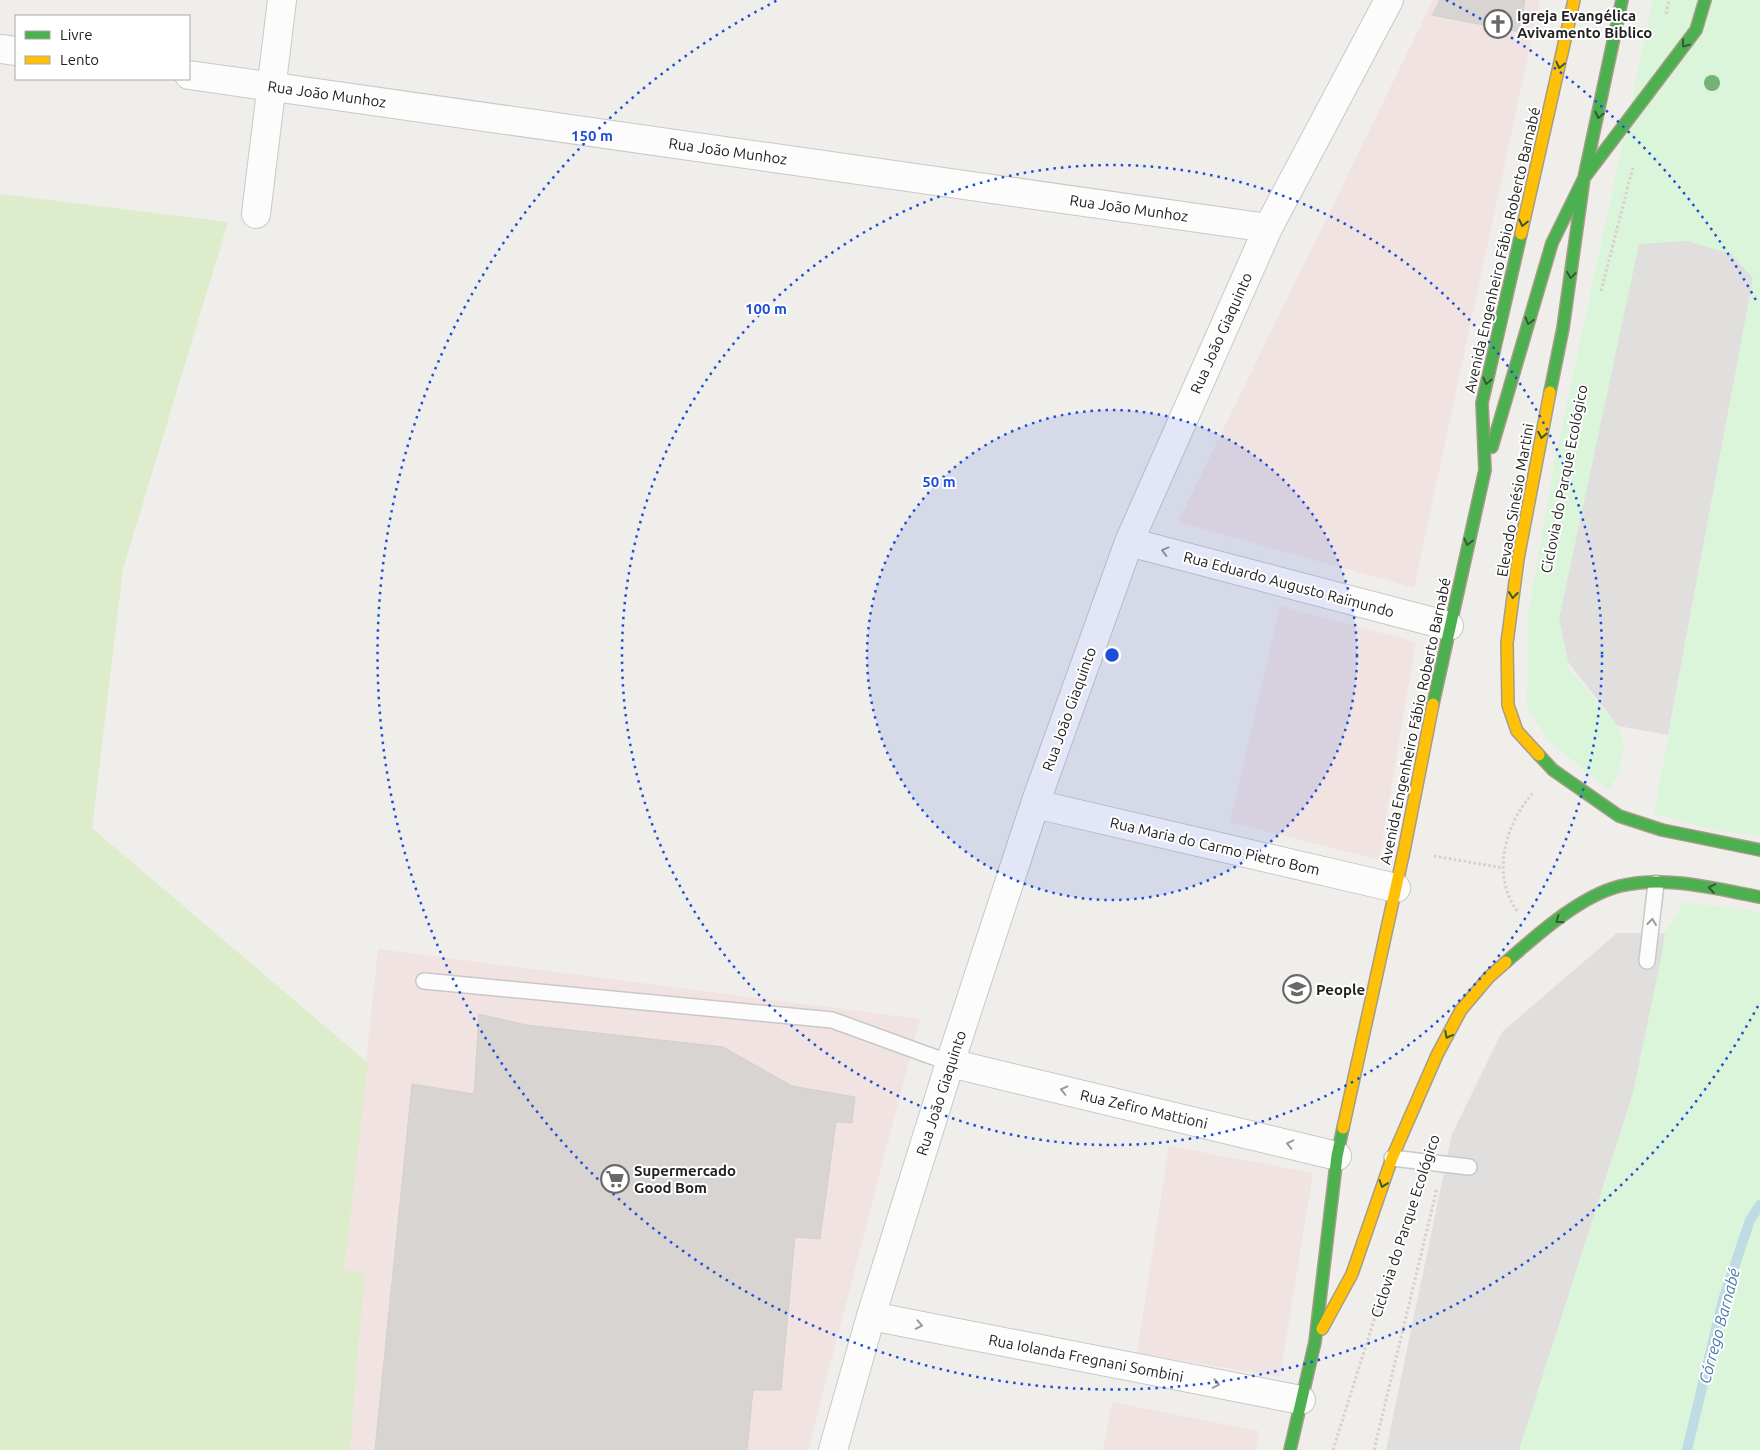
<svg xmlns="http://www.w3.org/2000/svg" width="1760" height="1450" font-family="Ubuntu,sans-serif">
<style>
.commercial{fill:#f1e3e1}
.grass{fill:#ddeccb}
.park{fill:#daf5da}
.parking{fill:#e0dfde}
.lines{fill:none;stroke-linecap:round;stroke-linejoin:round}
.stream{stroke:#bfdbe3;stroke-width:10}
.building{fill:#d7d4d2;stroke:#d3d0cc}
.lane-casing{stroke:#c9c8c7;stroke-width:18}
.street-casing{stroke:#c9c8c7;stroke-width:30}
.fast-casing{stroke:#a79c86;stroke-width:14}
.slow-casing{stroke:#a79c86;stroke-width:14}
.path{stroke:#dccecd;stroke-width:3;stroke-dasharray:2.5 2.5;stroke-linecap:butt}
.lane{stroke:#fdfcfc;stroke-width:15}
.street{stroke:#fdfcfc;stroke-width:28}
.fast{stroke:#4caf50;stroke-width:11}
.slow{stroke:#ffc107;stroke-width:11}
.tree{fill:#73b476}
.oneway{stroke:#335a34}
.oneway2{stroke:#9a9a9a}
.ring{fill:none;stroke:#1d4ed8;stroke-width:2.5;stroke-dasharray:2.5 5}
.labels{text-anchor:middle;dominant-baseline:central;stroke-width:4;stroke-linejoin:round;paint-order:stroke}
.poi-label{font-size:15px;font-weight:bold;fill:#222;stroke:#fff;text-anchor:start}
.street-label{font-size:15px;fill:#222;stroke:#fff}
.water-label{font-size:16px;font-style:italic;fill:#4a7aab;stroke:#fff}
.centre{fill:#1d4ed8;stroke:#fff;stroke-width:2.5}
.ring-label{font-size:15px;text-anchor:middle;font-weight:bold;fill:#1d4ed8;stroke:#fff;stroke-width:4;stroke-linejoin:round;paint-order:stroke}
</style>
<rect width="100%" height="100%" fill="#f0eeeb"/>
<path class="commercial" d="M1433,0H1540L1414,588L1178,522Z
M1280,606L1416,642L1379,860L1230,822Z
M378,949L920,1019L808,1450H350L365,1273L344,1271Z
M1169,1146L1313,1173L1280,1377L1137,1353Z
M1112,1402L1259,1431L1256,1450H1103Z"/>
<path class="grass" d="M0,194L228,222L123,569L92,828L368,1063L344,1270L365,1273L350,1450H0Z"/>
<path class="park" d="M1653,0H1760V836L1722,831L1654,814L1753,278L1559,619L1569,669L1618,726L1624,745L1620,769L1609,790L1548,740L1527,706L1528,616L1554,464Z
M1684,902L1760,912V1450H1519L1633,1093L1665,933Z"/>
<path class="parking" d="M1687,241L1731,254L1753,278L1668,735L1618,726L1568,662L1559,619L1639,244Z
M1617,933H1665L1662,953L1633,1093L1519,1450H1386L1452,1134L1502,1032Z"/>
<g class="lines">
<path class="stream" d="M1687,1450L1723,1300L1750,1220L1760,1205"/>
</g>
<path class="building" d="M1440,0H1525L1520,32L1432,15Z
M479,1014L526,1025L723,1047L792,1086L855,1097L852,1123L836,1122L820,1239L795,1237L781,1390H753L747,1450H375L412,1084L474,1094Z"/>
<g class="lines">
<defs>
<path id="lane" d="M1647,961L1656,883
M424,981L832,1020L950,1063
M1392,1158L1469,1167"/>
<path id="street" d="M0,49L16,51
M189,75L1268,228
M256,214L282,0
M1129,542L1449,626
M1035,804L1396,888
M950,1063L1337,1156
M871,1316L1301,1400
M833,1450L871,1316L950,1063L1035,804L1129,542L1268,228L1389,0"/>
<path id="fast" d="M1550,392L1563,328L1584,178L1622,0
M1492,447L1552,243L1584,178L1696,30L1705,0
M1433,704L1485,470L1482,403L1521,234
M1539,755L1553,770L1619,816L1662,830L1760,850
M1506,962C1537,935 1580,896 1620,886C1665,875 1716,889 1760,897
M1290,1450L1315,1342L1337,1156L1343,1128"/>
<path id="slow" d="M1521,234L1574,0
M1539,755L1517,731L1508,705L1507,643L1518,559L1550,392
M1343,1128L1404,851L1433,704
M1322,1329L1352,1274L1392,1158L1437,1055L1461,1010L1489,977L1506,962"/>
</defs>
<use href="#lane" class="lane-casing"/>
<use href="#street" class="street-casing"/>
<use href="#fast" class="fast-casing"/>
<use href="#slow" class="slow-casing"/>
<path class="path" d="M1666,14L1669,0
M1601,291L1633,167
M1434,856L1503,868
M1517,911C1491,874 1505,824 1533,793
M1333,1450L1397,1247
M1374,1450L1437,1188"/>
<use href="#lane" class="lane"/>
<use href="#street" class="street"/>
<use href="#fast" class="fast"/>
<use href="#slow" class="slow"/>
</g>
<circle class="tree" cx="1712" cy="83" r="8"/>
<defs><path id="oneway-chevron" d="M-2-3.5L2.5 0L-2 3.5" fill="none" stroke-width="1.6" stroke-linecap="round" stroke-linejoin="round" transform="scale(1.25)"/></defs>
<g class="oneway">
<use href="#oneway-chevron" transform="translate(1685 44) rotate(127)"/>
<use href="#oneway-chevron" transform="translate(1560 65) rotate(103)"/>
<use href="#oneway-chevron" transform="translate(1599 115) rotate(103)"/>
<use href="#oneway-chevron" transform="translate(1523 223) rotate(103)"/>
<use href="#oneway-chevron" transform="translate(1571 275) rotate(98)"/>
<use href="#oneway-chevron" transform="translate(1529 321) rotate(107)"/>
<use href="#oneway-chevron" transform="translate(1487 381) rotate(103)"/>
<use href="#oneway-chevron" transform="translate(1542 435) rotate(101)"/>
<use href="#oneway-chevron" transform="translate(1468 542) rotate(103)"/>
<use href="#oneway-chevron" transform="translate(1513 595) rotate(97)"/>
<use href="#oneway-chevron" transform="translate(1712 888) rotate(-170)"/>
<use href="#oneway-chevron" transform="translate(1559 920) rotate(145)"/>
<use href="#oneway-chevron" transform="translate(1448 1035) rotate(118)"/>
<use href="#oneway-chevron" transform="translate(1383 1184) rotate(109)"/>
</g>
<g class="oneway2">
<use href="#oneway-chevron" transform="translate(1165 551) rotate(-165)"/>
<use href="#oneway-chevron" transform="translate(1652 922) rotate(-83)"/>
<use href="#oneway-chevron" transform="translate(1064 1090) rotate(-167)"/>
<use href="#oneway-chevron" transform="translate(1290 1144) rotate(-167)"/>
<use href="#oneway-chevron" transform="translate(919 1325) rotate(11)"/>
<use href="#oneway-chevron" transform="translate(1216 1384) rotate(11)"/>
</g>
<circle cx="1112" cy="655" r="245" fill="#1d4ed8" fill-opacity=".12"/>
<g class="ring">
<circle cx="1112" cy="655" r="245"/>
<circle cx="1112" cy="655" r="490"/>
<path d="M1758 1006A735 735 0 1 1 778 0M1446 0A735 735 0 0 1 1758 304"/>
</g>
<defs>
<symbol id="church-ring" viewBox="-11 -11 22 22"><circle r="9.5" fill="#fff" stroke="#6a6968" stroke-width="1.5"/><path d="M-1.2-6h2.4v3.5h3.3v2.4h-3.3V6h-2.4V-.1h-3.3v-2.4h3.3Z" fill="#6a6968"/></symbol>
<symbol id="school-ring" viewBox="-11 -11 22 22"><circle r="9.5" fill="#fff" stroke="#6a6968" stroke-width="1.5"/><path d="M0-5L7-2L0 1L-7-2ZM-4 1L0 2.5L4 1V4Q0 6-4 4Z" fill="#6a6968"/></symbol>
<symbol id="supermarket-ring" viewBox="-11 -11 22 22"><circle r="9.5" fill="#fff" stroke="#6a6968" stroke-width="1.5"/><path d="M-6-5.5h2.5l.6 2H6L4.5 2H-2.5L-4.4-4H-6ZM-1.5 3.2a1.3 1.3 0 1 0 .1 0ZM3 3.2a1.3 1.3 0 1 0 .1 0Z" fill="#6a6968"/></symbol>
</defs>
<g fill-rule="evenodd">
<use href="#church-ring" x="1482" y="8" width="32" height="32"/>
<use href="#school-ring" x="1281" y="973" width="32" height="32"/>
<use href="#supermarket-ring" x="599" y="1163" width="32" height="32"/>
</g>
<g class="labels">
<g class="poi-label">
<text x="1517" y="15">Igreja Evangélica<tspan x="1517" dy="17">Avivamento Biblico</tspan></text>
<text x="1316" y="989">People</text>
<text x="634" y="1170">Supermercado<tspan x="634" dy="17">Good Bom</tspan></text>
</g>
<g class="street-label">
<text transform="translate(327 94) rotate(8)">Rua João Munhoz</text>
<text transform="translate(728 151) rotate(8)">Rua João Munhoz</text>
<text transform="translate(1129 208) rotate(8)">Rua João Munhoz</text>
<text transform="translate(1502 250) rotate(-77)">Avenida Engenheiro Fábio Roberto Barnabé</text>
<text transform="translate(1221 333) rotate(-66)">Rua João Giaquinto</text>
<text transform="translate(1564 479) rotate(-79)">Ciclovia do Parque Ecológico</text>
<text transform="translate(1515 500) rotate(-80)">Elevado Sinésio Martini</text>
<text transform="translate(1289 584) rotate(15)">Rua Eduardo Augusto Raimundo</text>
<text transform="translate(1069 709) rotate(-70)">Rua João Giaquinto</text>
<text transform="translate(1415 721) rotate(-78)">Avenida Engenheiro Fábio Roberto Barnabé</text>
<text transform="translate(1215 846) rotate(13)">Rua Maria do Carmo Pietro Bom</text>
<text transform="translate(941 1093) rotate(-72)">Rua João Giaquinto</text>
<text transform="translate(1144 1109) rotate(13)">Rua Zefiro Mattioni</text>
<text transform="translate(1405 1226) rotate(-72)">Ciclovia do Parque Ecológico</text>
<text transform="translate(1086 1358) rotate(11)">Rua Iolanda Fregnani Sombini</text>
</g>
<g class="water-label">
<text transform="translate(1719 1326) rotate(-75)">Córrego Barnabé</text>
</g>
</g>
<circle cx="1112" cy="655" r="8" class="centre"/>
<g class="ring-label">
<text x="592" y="141">150 m</text>
<text x="766" y="314">100 m</text>
<text x="939" y="487">50 m</text>
</g>
<rect x="15" y="15" width="175" height="65" fill="#ffffff" stroke="#a7a7a7"/>
<rect x="25" y="31" width="25" height="8" fill="#4caf50" stroke="#a7a7a7"/>
<text x="60" y="40" font-size="15" fill="#222222">Livre</text>
<rect x="25" y="56" width="25" height="8" fill="#ffc107" stroke="#a7a7a7"/>
<text x="60" y="65" font-size="15" fill="#222222">Lento</text>
</svg>
